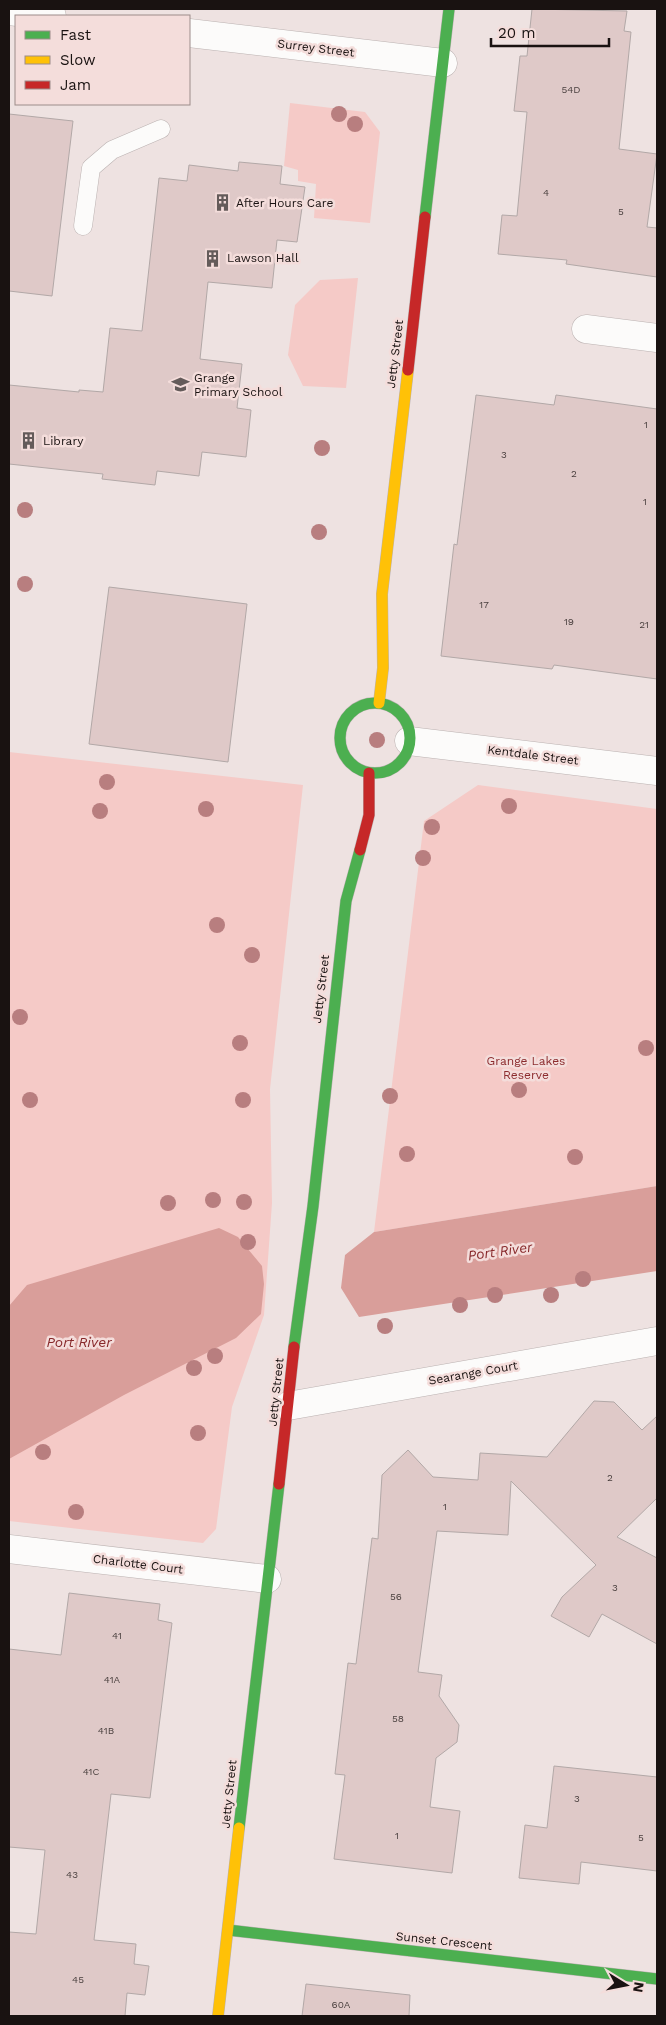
<svg xmlns="http://www.w3.org/2000/svg" width="666" height="2025" font-family="'Work Sans',sans-serif">
<style>
.green{fill:#f5cac7}
.water{fill:#d99e9a}
.building{fill:#dfc9c8;stroke:#b2a8a7}
.lines{fill:none;stroke-linecap:round;stroke-linejoin:round}
.lane-casing{stroke:#bbb2b1;stroke-width:19}
.street-casing{stroke:#bbb2b1;stroke-width:29}
.fast-casing{stroke:#bbb2b1;stroke-width:12}
.slow-casing{stroke:#bbb2b1;stroke-width:12}
.jam-casing{stroke:#bbb2b1;stroke-width:12}
.lane{stroke:#fcfbfa;stroke-width:18}
.street{stroke:#fcfbfa;stroke-width:28}
.fast{stroke:#4caf50;stroke-width:11}
.slow{stroke:#ffc107;stroke-width:11}
.jam{stroke:#c62828;stroke-width:11}
.tree{fill:#b87e7f}
.labels{text-anchor:middle;dominant-baseline:central;stroke-width:5;stroke-linejoin:round;paint-order:stroke}
.number-label{font-size:10px;fill:#4a403f}
.street-label{font-size:12px;fill:#191211;stroke:#f4dddb}
.poi-label{font-size:12px;fill:#191211;stroke:#f4dddb;text-anchor:start}
.park-label{font-size:12px;fill:#8c2c2e;stroke:#f4dddb}
.water-label{font-size:14px;font-style:italic;fill:#87282a;stroke:#f4dddb}
</style>
<rect width="100%" height="100%" fill="#eee2e1"/>
<path class="green" d="M290,103L365,112L380,132L370,223L314,218L316,184L298,181V170L284,166Z
M358,278L346,388L303,386L288,355L295,305L320,280Z
M9,752L303,785L270,1089L272,1203L264,1315L232,1407L216,1529L203,1543L9,1521Z
M478,785L657,809V1186L374,1232L424,821Z"/>
<path class="water" d="M657,1186V1271L359,1317L341,1288L345,1255L374,1232Z
M219,1228L238,1237L262,1266L264,1284L261,1314L236,1338L124,1395L9,1459V1306L27,1285Z"/>
<path class="building" d="M532,9L627,11L624,31L631,32L619,149L657,154L647,227L657,228V277L566,264L567,260L498,254L502,215L517,216L527,112L514,111L520,56H527Z
M9,114L73,121L52,296L9,291Z
M239,162L282,166L280,184L305,187L297,242L277,240L272,288L208,282L200,359L242,364L237,408L251,410L246,457L202,452L199,476L157,471L155,485L102,479L103,474L9,464V385L79,392V390L103,392L110,328L142,331L159,178L187,181L189,165L238,171Z
M476,395L554,405L556,395L657,409V679L554,665L552,669L441,656L454,544L457,545Z
M109,587L247,604L228,762L89,744Z
M594,1401L614,1402L642,1430L657,1416V1498L617,1537L657,1558V1644L602,1614L589,1637L551,1616L562,1597L596,1565L511,1481L508,1535L437,1531L418,1672L442,1675L439,1696L459,1725L457,1742L436,1758L430,1807L460,1811L452,1873L334,1859L345,1775L335,1774L348,1663L356,1664L372,1538L378,1539L382,1475L408,1450L433,1477L478,1480L480,1453L547,1457Z
M69,1593L160,1604L158,1620L172,1623L150,1798L111,1794L94,1940L136,1944L134,1964L149,1966L145,1995L127,1993L125,2016H9V1932L36,1934L45,1850L9,1847V1649L61,1655Z
M554,1766L657,1777V1871L581,1862L579,1884L519,1878L525,1825L547,1828Z
M306,1984L410,1995L409,2016H302Z"/>
<g class="lines">
<defs>
<path id="lane" d="M83,226L91,168L112,150L161,129"/>
<path id="street" d="M9,11L52,16
M189,33L443,63
M586,329L657,338
M409,741L657,771
M288,1406L657,1341
M9,1549L267,1579"/>
<path id="fast" d="M425,217L449,9
M340 738a35 35 0 1 1 70 0a35 35 0 1 1-70 0Z
M294,1347L313,1206L346,901L360,850
M239,1828L279,1484
M228,1930L657,1979"/>
<path id="slow" d="M379,703L383,668L382,594L408,370
M218,2016L239,1828"/>
<path id="jam" d="M408,370L425,217
M360,850L369,815V773
M279,1484L294,1347"/>
</defs>
<use href="#lane" class="lane-casing"/>
<use href="#street" class="street-casing"/>
<use href="#fast" class="fast-casing"/>
<use href="#slow" class="slow-casing"/>
<use href="#jam" class="jam-casing"/>
<use href="#lane" class="lane"/>
<use href="#street" class="street"/>
<use href="#fast" class="fast"/>
<use href="#slow" class="slow"/>
<use href="#jam" class="jam"/>
</g>
<g class="tree">
<circle cx="339" cy="114" r="8"/>
<circle cx="355" cy="124" r="8"/>
<circle cx="322" cy="448" r="8"/>
<circle cx="25" cy="510" r="8"/>
<circle cx="319" cy="532" r="8"/>
<circle cx="25" cy="584" r="8"/>
<circle cx="377" cy="740" r="8"/>
<circle cx="107" cy="782" r="8"/>
<circle cx="509" cy="806" r="8"/>
<circle cx="206" cy="809" r="8"/>
<circle cx="100" cy="811" r="8"/>
<circle cx="432" cy="827" r="8"/>
<circle cx="423" cy="858" r="8"/>
<circle cx="217" cy="925" r="8"/>
<circle cx="252" cy="955" r="8"/>
<circle cx="20" cy="1017" r="8"/>
<circle cx="240" cy="1043" r="8"/>
<circle cx="646" cy="1048" r="8"/>
<circle cx="519" cy="1090" r="8"/>
<circle cx="390" cy="1096" r="8"/>
<circle cx="30" cy="1100" r="8"/>
<circle cx="243" cy="1100" r="8"/>
<circle cx="407" cy="1154" r="8"/>
<circle cx="575" cy="1157" r="8"/>
<circle cx="213" cy="1200" r="8"/>
<circle cx="244" cy="1202" r="8"/>
<circle cx="168" cy="1203" r="8"/>
<circle cx="248" cy="1242" r="8"/>
<circle cx="583" cy="1279" r="8"/>
<circle cx="495" cy="1295" r="8"/>
<circle cx="551" cy="1295" r="8"/>
<circle cx="460" cy="1305" r="8"/>
<circle cx="385" cy="1326" r="8"/>
<circle cx="215" cy="1356" r="8"/>
<circle cx="194" cy="1368" r="8"/>
<circle cx="198" cy="1433" r="8"/>
<circle cx="43" cy="1452" r="8"/>
<circle cx="76" cy="1512" r="8"/>
</g>
<defs>
<symbol id="building-bare" viewBox="-9 -9 18 18"><path d="M-4-6H4V6H1V3H-1V6H-4ZM-2.5-4.3h1.7v1.8h-1.7ZM.8-4.3h1.7v1.8H.8ZM-2.5-1h1.7V.8h-1.7ZM.8-1h1.7V.8H.8Z" fill="#645b5a" stroke="#f4dddb" stroke-width="2.5" paint-order="stroke"/></symbol>
<symbol id="school-bare" viewBox="-9 -9 18 18"><path d="M0-5L7-2L0 1L-7-2ZM-4 1L0 2.5L4 1V4Q0 6-4 4Z" fill="#645b5a" stroke="#f4dddb" stroke-width="2.5" paint-order="stroke"/></symbol>
</defs>
<g fill-rule="evenodd">
<use href="#building-bare" x="210" y="190" width="25" height="25"/>
<use href="#building-bare" x="200" y="246" width="25" height="25"/>
<use href="#school-bare" x="168" y="372" width="25" height="25"/>
<use href="#building-bare" x="16" y="428" width="25" height="25"/>
</g>
<g class="labels">
<g class="number-label">
<text x="571" y="89">54D</text>
<text x="546" y="192">4</text>
<text x="621" y="211">5</text>
<text x="646" y="424">1</text>
<text x="504" y="454">3</text>
<text x="574" y="473">2</text>
<text x="645" y="501">1</text>
<text x="484" y="604">17</text>
<text x="569" y="621">19</text>
<text x="644" y="624">21</text>
<text x="610" y="1477">2</text>
<text x="445" y="1506">1</text>
<text x="615" y="1587">3</text>
<text x="396" y="1596">56</text>
<text x="117" y="1635">41</text>
<text x="112" y="1679">41A</text>
<text x="398" y="1718">58</text>
<text x="106" y="1730">41B</text>
<text x="91" y="1771">41C</text>
<text x="577" y="1798">3</text>
<text x="397" y="1835">1</text>
<text x="641" y="1837">5</text>
<text x="72" y="1874">43</text>
<text x="78" y="1979">45</text>
<text x="341" y="2004">60A</text>
</g>
<g class="street-label">
<text transform="translate(316 48) rotate(7)">Surrey Street</text>
<text transform="translate(395 354) rotate(-83)">Jetty Street</text>
<text transform="translate(533 755) rotate(7)">Kentdale Street</text>
<text transform="translate(321 989) rotate(-83)">Jetty Street</text>
<text transform="translate(473 1373) rotate(-10)">Searange Court</text>
<text transform="translate(276 1392) rotate(-84)">Jetty Street</text>
<text transform="translate(138 1564) rotate(7)">Charlotte Court</text>
<text transform="translate(229 1794) rotate(-84)">Jetty Street</text>
<text transform="translate(444 1941) rotate(6)">Sunset Crescent</text>
</g>
<g class="poi-label">
<text x="236" y="203">After Hours Care</text>
<text x="227" y="258">Lawson Hall</text>
<text x="194" y="378">Grange<tspan x="194" dy="14">Primary School</tspan></text>
<text x="43" y="441">Library</text>
</g>
<g class="park-label">
<text x="526" y="1061">Grange Lakes<tspan x="526" dy="14">Reserve</tspan></text>
</g>
<g class="water-label">
<text transform="translate(500 1251) rotate(-8)">Port River</text>
<text x="79" y="1342">Port River</text>
</g>
</g>
<rect width="666" height="2025" fill="none" stroke="#191211" stroke-width="20"/>
<rect x="15" y="15" width="175" height="90" fill="#f4dddb" stroke="#9c8c8a"/>
<rect x="25" y="31" width="25" height="8" fill="#4caf50" stroke="#9c8c8a"/>
<text x="60" y="40" font-size="15" fill="#191211">Fast</text>
<rect x="25" y="56" width="25" height="8" fill="#ffc107" stroke="#9c8c8a"/>
<text x="60" y="65" font-size="15" fill="#191211">Slow</text>
<rect x="25" y="81" width="25" height="8" fill="#c62828" stroke="#9c8c8a"/>
<text x="60" y="90" font-size="15" fill="#191211">Jam</text>
<g transform="translate(626 1985) rotate(100)" stroke="#f4dddb" stroke-width="4" paint-order="stroke">
<path d="M0-4L9 19L0 12L-9 19Z" fill="#191211"/>
<text y="-8" font-size="14" font-weight="bold" text-anchor="middle" fill="#191211">N</text>
</g>
<path d="M491 38v8h118v-8" fill="none" stroke="#191211" stroke-width="2.5"/>
<text x="498" y="38" font-size="15" fill="#191211" stroke="#f4dddb" stroke-width="4" paint-order="stroke">20 m</text>
</svg>
